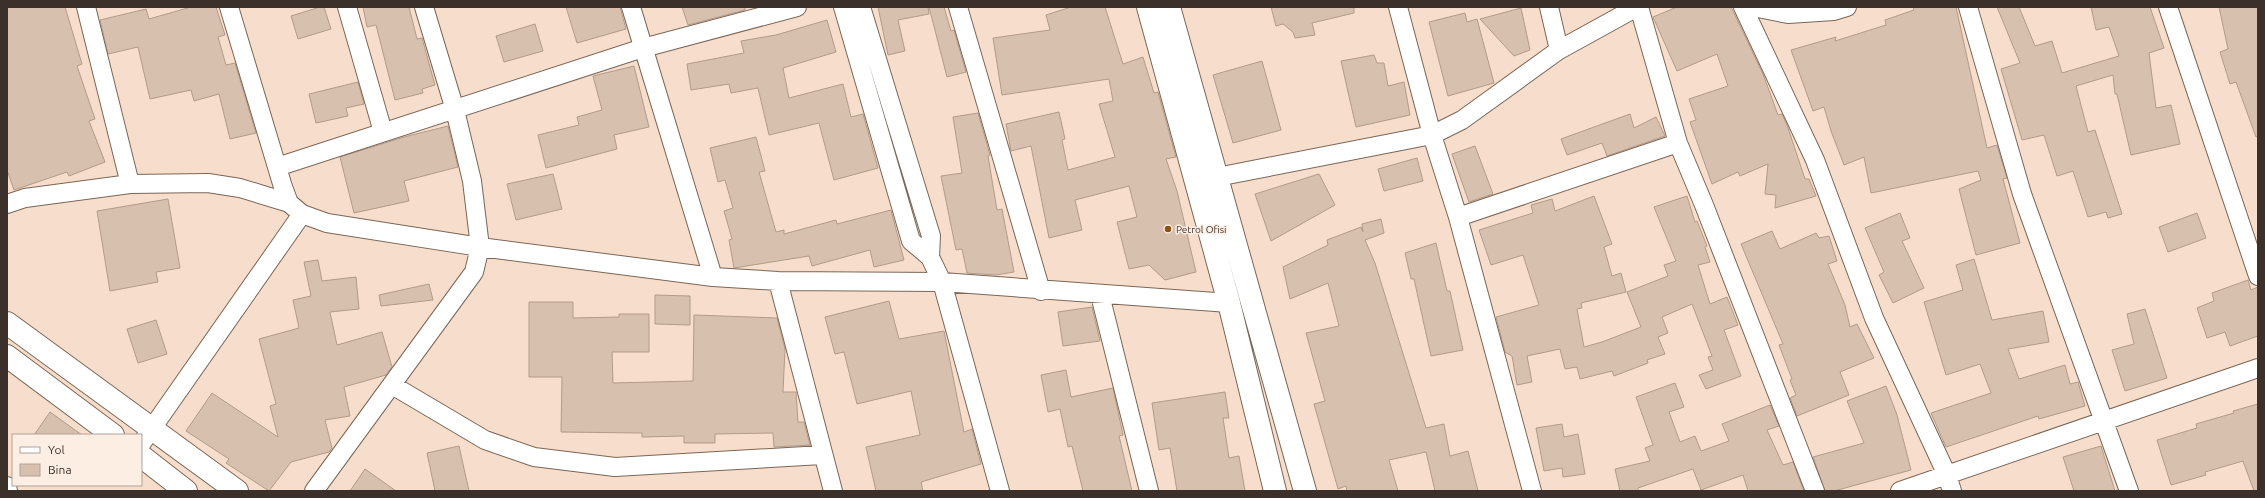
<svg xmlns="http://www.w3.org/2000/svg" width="2265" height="498" font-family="Ubuntu,sans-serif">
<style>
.building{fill:#d8c0ae;stroke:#b29b8a}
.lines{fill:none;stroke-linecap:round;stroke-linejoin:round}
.minor-casing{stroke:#7b6656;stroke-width:20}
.tertiary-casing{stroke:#7b6656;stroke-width:24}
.secondary-casing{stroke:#7b6656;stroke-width:24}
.minor{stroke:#fff;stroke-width:18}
.tertiary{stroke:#fff;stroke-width:22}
.secondary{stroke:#fff;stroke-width:22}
.poi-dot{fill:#8e5013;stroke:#fdeee3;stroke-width:1.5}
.labels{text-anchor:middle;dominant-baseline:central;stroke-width:3;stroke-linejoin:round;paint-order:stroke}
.poi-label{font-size:10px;fill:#3b312a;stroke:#fdeee3;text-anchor:start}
</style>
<rect width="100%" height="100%" fill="#f7decc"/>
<path class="building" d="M7,7H65L82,64L77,66L95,119L89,121L105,162L69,176L67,172L14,190L7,170Z
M191,7H216L225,35L218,37L226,65L235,63L256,133L230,139L219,94L194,101L191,90L150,99L138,47L108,54L100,20L146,9L149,19Z
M320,7H324L331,29L298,39L291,16Z
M363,7H409L417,39L422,38L435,85L422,89L423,93L395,100L376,25L367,27Z
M566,7H620L626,29L577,43Z
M682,7H745V10L688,25Z
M878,7H928L929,14L898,20L905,51L888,55Z
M929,7H944L951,31L954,30L966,72L947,77Z
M1071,7H1105L1123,64L1143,57L1154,93L1158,92L1176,157L1166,159L1177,191L1196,272L1165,280L1149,265L1129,269L1117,222L1137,217L1129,186L1075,200L1082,230L1049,238L1031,146L1011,151L1006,124L1059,112L1065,139L1062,140L1068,170L1115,157L1099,104L1113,101L1109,79L1002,95L993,38L1050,30L1046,15Z
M1271,7H1354V13L1312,23L1315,35L1295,38L1293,32L1283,24L1276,26Z
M1677,7H1731L1763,74L1778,115L1782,114L1787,125L1805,179H1809L1816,196L1775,208L1776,195L1765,194L1768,164L1740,176L1738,172L1712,184L1690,122L1696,120L1689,99L1728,86L1717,54L1677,71L1653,17Z
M1913,7H1956L1987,148L1997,145L2007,178L2003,179L2020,243L1976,255L1959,189L1981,180L1978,171L1871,193L1864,157L1844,165L1831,131L1824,107L1813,111L1791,50L1836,37L1835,41L1886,25L1885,20L1914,10Z
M1997,7H2019L2035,46L2052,41L2062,73L2119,56L2109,27L2096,30L2091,7H2150L2164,48L2149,53L2156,108L2171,105L2180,144L2131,155L2117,94H2115L2113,75L2076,86L2088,132L2095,130L2122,214L2108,218L2106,212L2088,217L2073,171L2057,176L2044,135L2022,140L2001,69L2020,63Z
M2219,7H2258V136L2256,137L2236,82L2230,84L2220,52L2228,49Z
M1521,8L1530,50L1514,56L1480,19Z
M1465,13L1467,22L1477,19L1494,83L1448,96L1429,22Z
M827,20L836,52L783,68L789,98L843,84L851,117L863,114L878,168L834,180L819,123L769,135L758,88L731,93L729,84L691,90L687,64L744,53L741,41L776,35Z
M535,24L543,51L504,62L496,36Z
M1374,55L1377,63H1384L1388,86L1404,82L1410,115L1356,127L1341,61Z
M1262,61L1281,130L1233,143L1213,75Z
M634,66L649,127L614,135L617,149L546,168L538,135L579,125L577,117L602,110L593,76Z
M358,82L364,104L346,108L348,116L316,123L309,94Z
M978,113L990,155L988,156L997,210L1002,209L1014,272L996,275L967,273L962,249L956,250L941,176L962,173L953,117Z
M1630,114L1634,128L1656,117L1665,136L1607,156L1602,143L1567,155L1561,139Z
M448,126L458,167L404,181L409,201L354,213L340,157L404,137Z
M756,137L765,171L759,172L776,232L784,230V234L836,220L837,224L891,210L904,260L874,267L870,250L812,266L809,256L734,268L729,240L732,239L724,211L733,208L725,180L718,182L710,148Z
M1475,146L1493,194L1469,202L1452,154Z
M1417,158L1423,181L1384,191L1378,169Z
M553,174L562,209L516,220L507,184Z
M1319,174L1335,205L1271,241L1255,194Z
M1594,196L1612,244L1604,247L1612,276L1621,273L1626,292L1581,303L1582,308L1577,309L1584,347L1602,342L1641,327L1627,292L1668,276L1664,265L1676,261L1654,207L1687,196L1695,222L1697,221L1707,246L1705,247L1710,262L1698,265L1710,304L1727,297L1738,325L1724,330L1741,376L1706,389L1699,375L1713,370L1708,357L1712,356L1692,304L1662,317L1668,333L1658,337L1665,354L1647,360L1648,363L1614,376L1612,371L1580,379L1577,367L1565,369L1560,349L1527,356L1532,382L1517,385L1512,356L1505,352L1496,317L1539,305L1523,255L1491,265L1479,230L1533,213L1531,205L1552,199L1555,211Z
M168,199L180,268L156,272L158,282L110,291L97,211Z
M1900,213L1910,238L1902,241L1924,288L1893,303L1879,275L1884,272L1865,228Z
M2197,213L2206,238L2168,252L2159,227Z
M1381,219L1384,233L1365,240L1375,263L1426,428L1444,424L1450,456L1468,451L1478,491H1435L1426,452L1389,460L1398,491H1347L1346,486L1338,489L1314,404L1325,401L1306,333L1339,326L1328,283L1290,299L1283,267L1328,245L1327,240L1361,227L1363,232L1362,224Z
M1772,231L1780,249L1816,233L1819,238L1829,236L1837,261L1828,264L1845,305L1850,327L1857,324L1874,358L1840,372L1849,395L1797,416L1790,398L1796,395L1790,380L1792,379L1779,345L1783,344L1741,244Z
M1436,243L1447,291H1450L1463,350L1431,356L1414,279H1411L1405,253Z
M1974,259L1992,320L2043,311L2049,342L2008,349L2019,379L2065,365L2070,384L2078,382L2085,406L2039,419L2038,416L1946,447L1931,413L1991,393L1980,364L1946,375L1924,302L1963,290L1956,265Z
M318,260L322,281L356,277L359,309L330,312L337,345L382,332L392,367L386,375L344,387L350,416L325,420L332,448L329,452L291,462L269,491L226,463L229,459L186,431L212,393L278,437L270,406L276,404L259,339L299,328L293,300L311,296L304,262Z
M2248,280L2251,290L2258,287V336L2230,346L2225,332L2207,338L2197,308L2214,301L2212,293Z
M429,284L433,300L381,306L379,295Z
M655,295L690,296V325L655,324Z
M889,301L899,339L944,331L964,432L972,429L981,464L921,482L923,491H876L866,447L920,435L911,391L857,404L844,352L835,354L825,317Z
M529,302H573V318L619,317V314H649V352H612L613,383L693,381L694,315L777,318L785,349L783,392H796L798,422H804L810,445L774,447L773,433L715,434V443H684V436L642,437V433L561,432L562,377H529Z
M1092,307L1100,341L1063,346L1058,312Z
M2145,309L2167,378L2125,391L2112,350L2134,344L2127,314Z
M156,320L167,354L138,363L127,329Z
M1066,370L1071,397L1113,388L1123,435L1119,436L1132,491H1083L1072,446L1068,447L1060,409L1048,412L1041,375Z
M1675,383L1684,407L1669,412L1680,442L1695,436L1701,451L1729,441L1722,424L1770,405L1779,426L1767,430L1783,465L1793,462L1804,491H1748L1743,475L1701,490L1693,469L1638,488V491H1620L1615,469L1650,461L1645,448L1653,445L1636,397Z
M1886,386L1897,415L1911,470L1834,491H1825L1813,457L1864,443L1847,401Z
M1225,392L1229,418H1223L1229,458L1239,456L1245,491H1177L1170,448L1159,450L1152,403Z
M2258,404V491H2254L2243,461L2205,472L2206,475L2171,485L2157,440L2197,428L2196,424L2234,413L2233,411Z
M50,412L82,435H34Z
M1562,424L1564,437L1578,434L1585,474L1563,477L1562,468L1544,471L1536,428Z
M459,446L469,491H435L427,453Z
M2101,446L2115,491H2074L2063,457Z
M365,469L396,491H350Z"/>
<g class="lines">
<defs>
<path id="minor" d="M86,7L130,184
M229,7L283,187L289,203L302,214L327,223L480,247L713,277L778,281L942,282L1229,303
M347,7L383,132
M631,7L713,277
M843,7L911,241L930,257L942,282L1000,491
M861,7L931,236L930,257
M958,7L1041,291
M1398,7L1432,135L1458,217L1532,491
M1549,7L1559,50
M1639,7L1678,143L1704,205L1815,491
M1743,7L1815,160L1874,318L1947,475L1952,491
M1753,7L1788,14L1834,11L1847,7
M1968,7L2022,194L2129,491
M2168,7L2258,276
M277,167L643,48L797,7
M1217,177L1432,135L1462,120L1559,50L1637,7
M7,204L25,198L130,184L208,183L240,188L289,203
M1458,217L1678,143
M778,281L833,491
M1100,295L1149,491
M392,385L485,440L534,457L615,467L822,455
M141,444L302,214
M7,486L8,491
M314,491L474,272L480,247L472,181L455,110L424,7
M1900,491L2258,368"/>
<path id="tertiary" d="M7,323L237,491
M7,356L113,435
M141,456L186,491"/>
<path id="secondary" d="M1148,7L1229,303L1275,491
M1169,7L1305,491"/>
</defs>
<use href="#minor" class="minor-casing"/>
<use href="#tertiary" class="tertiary-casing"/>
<use href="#secondary" class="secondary-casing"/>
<use href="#minor" class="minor"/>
<use href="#tertiary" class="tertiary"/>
<use href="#secondary" class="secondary"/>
</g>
<circle class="poi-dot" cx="1168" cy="229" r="4"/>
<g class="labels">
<g class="poi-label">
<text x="1176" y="229">Petrol Ofisi</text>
</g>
</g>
<rect width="2265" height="498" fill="none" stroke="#3b312a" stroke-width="16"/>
<rect x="12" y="434" width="130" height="52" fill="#fdeee3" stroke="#afa299"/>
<rect x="20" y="447" width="20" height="6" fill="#ffffff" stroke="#afa299"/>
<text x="48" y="454" font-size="12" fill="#3b312a">Yol</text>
<rect x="20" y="464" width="20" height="12" fill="#d8c0ae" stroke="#afa299"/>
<text x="48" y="474" font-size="12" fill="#3b312a">Bina</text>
</svg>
